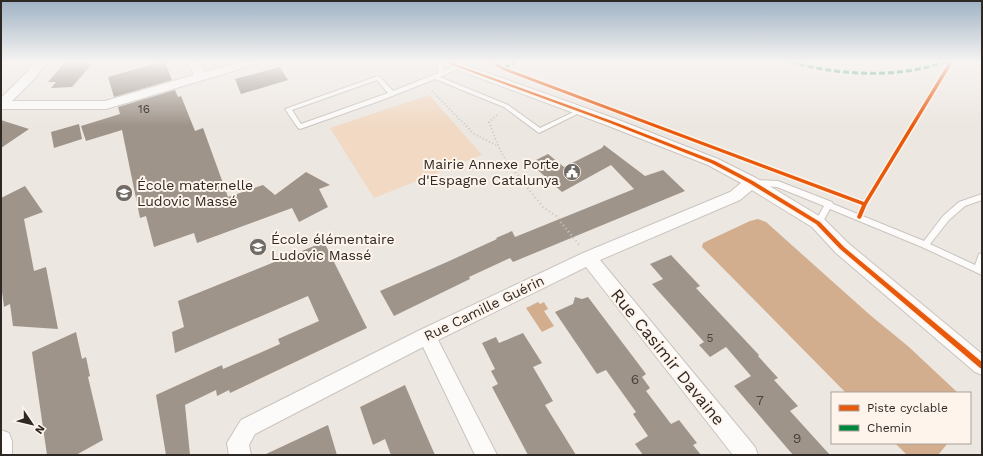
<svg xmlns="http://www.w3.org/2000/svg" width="983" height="456" font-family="'Work Sans',sans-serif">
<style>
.green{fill:#f1d9c4}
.water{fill:#d2ae8e}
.building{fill:#9f948a}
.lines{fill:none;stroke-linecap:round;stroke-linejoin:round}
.lane-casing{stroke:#c9c4bf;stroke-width:2}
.street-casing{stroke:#c9c4bf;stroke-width:2}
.path-far1{stroke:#c9c7c5;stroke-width:2;stroke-dasharray:1 2.5;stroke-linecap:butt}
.path{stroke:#c9c7c5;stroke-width:2.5;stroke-dasharray:1 3;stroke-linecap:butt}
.lane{fill:#fcfbfa;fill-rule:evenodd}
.street{fill:#fcfbfa;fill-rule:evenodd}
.quiet{stroke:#00873e;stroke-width:3;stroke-dasharray:6 3;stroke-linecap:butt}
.cycleway-casing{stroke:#fef4eb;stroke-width:3}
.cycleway{fill:#e8590c;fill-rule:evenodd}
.labels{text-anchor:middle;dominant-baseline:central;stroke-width:4;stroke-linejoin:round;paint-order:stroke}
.number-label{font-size:12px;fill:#4a433e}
.poi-label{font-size:14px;fill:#2d2824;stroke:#fef4eb;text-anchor:start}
.street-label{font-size:14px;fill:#2d2824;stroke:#fef4eb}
.near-number-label{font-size:14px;fill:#4a433e}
.near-street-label{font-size:17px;fill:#2d2824;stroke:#fef4eb}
</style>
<rect width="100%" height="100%" fill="#ede7e1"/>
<path class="green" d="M429,95L482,155L374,198L330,128Z"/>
<path class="water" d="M758,219L766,222L870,315L909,347L958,393H846L702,247L703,243L750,221Z
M538,302L540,304L544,302L548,309L544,311L554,326L542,332L526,308Z
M895,443H948L938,455H907Z"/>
<path class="building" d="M65,62H88L85,65L92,64L72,87L51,88L56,82H48Z
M160,62H165L172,80L114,97L108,77Z
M280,67L288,80L241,94L235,79Z
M175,90L178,97L181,96L195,131L203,128L228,197L263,185L275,195L306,172L330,185L319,189L328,207L299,222L292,208L197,243L194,233L154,247L146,216L140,218L122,130L86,141L81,126L120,114L118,107Z
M1,120L29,129L1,148Z
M79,124L82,139L54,148L51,132Z
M604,145L645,176L663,170L685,191L513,262L510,258L469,277L470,279L394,316L380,291L447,262L497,239L496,238L512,231L515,237L634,189L611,165L562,192L530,163L548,154L564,167L602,148Z
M25,186L43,212L24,219L34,271L46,267L58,329L13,326L10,304L4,307L1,284V198Z
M324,242L367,328L230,393L229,390L217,396L216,390L185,405L190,455H166L156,395L222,365L223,369L280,344L278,339L319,321L308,296L175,353L172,332L184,327L178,301Z
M671,255L700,286L696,288L759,355L758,356L778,378L774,380L798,406L790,411L830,455H793L734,386L751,376L726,347L710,357L699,345L704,342L652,284L663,279L650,264Z
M575,297L582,299L588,297L646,374L642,377L650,388L646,391L671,424L679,420L697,443L693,445L701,455H643L635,444L648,436L633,414L636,412L606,370L597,374L555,312L573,304Z
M76,332L82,359L86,357L90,376L88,377L103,440L76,455H47L32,352Z
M523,333L542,363L533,367L553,401L545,405L576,455H528L492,387L498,384L491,371L495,369L482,343L496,337L499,343Z
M405,385L424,430L435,455H391L385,439L373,445L360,407Z
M328,425L337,455H264Z"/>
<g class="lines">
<defs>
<path id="lane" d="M437,62H443L444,71L457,65H461V67L440,77L508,105L540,128L580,109H584L585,110L539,133L504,107L435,79L382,100L300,129L298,128L285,109L378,76L380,77L393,91L438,73ZM377,80L388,93L301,124L292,110Z
M755,180L778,181L832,202L833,204L924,241L943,216L959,202L982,194V200L965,206L949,220L930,244L975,265L979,254L982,253V275L922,247L830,209L821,225H815L814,223L824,206L777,187L752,185L751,183L752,181Z"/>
<path id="street" d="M35,62H47L34,79L12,101H105L194,75L188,62H200L205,72L240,62H259L257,64L106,109H1V98L26,73Z
M440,62H457L616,119L718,159L756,178L824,219L848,243L982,354V375L975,372L836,253L812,227L752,190L740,200L600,260L755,447L758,455H733L586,267L438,340L497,455H475L423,347L255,434L249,445L251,455H229L227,443L241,420L420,330L583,253L730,192L741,183L708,165L606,125L442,64Z
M1,430L9,433L12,441V455H1Z"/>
</defs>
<use href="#lane" class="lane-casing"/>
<use href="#street" class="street-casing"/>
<path class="path-far1" d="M432,91L474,134L496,145
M497,115L489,122C495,138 500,154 511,167"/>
<path class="path" d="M510,166L543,207L556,216L579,245"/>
<use href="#lane" class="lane"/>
<use href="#street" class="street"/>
<path class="quiet" d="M790,62C840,75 895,79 945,62
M504,69L514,62"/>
<defs>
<path id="cycleway" d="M444,62H449L612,121L715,161L753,181L820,222L844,247L982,362V369L980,368L840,249L816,224L749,183L711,163L610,123Z
M490,62H495L505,68L864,202L949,62H953L867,204L861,218L859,219L857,217L862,205L503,70Z"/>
</defs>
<use href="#cycleway" class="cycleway-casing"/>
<use href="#cycleway" class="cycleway"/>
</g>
<linearGradient id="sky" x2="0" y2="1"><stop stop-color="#9fb2c4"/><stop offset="0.49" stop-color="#f7f4f2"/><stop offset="1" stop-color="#f7f4f2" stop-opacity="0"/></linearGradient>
<rect width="983" height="126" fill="url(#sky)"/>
<defs>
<symbol id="civic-disc" viewBox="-11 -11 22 22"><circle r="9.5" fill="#706b66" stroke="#fef4eb"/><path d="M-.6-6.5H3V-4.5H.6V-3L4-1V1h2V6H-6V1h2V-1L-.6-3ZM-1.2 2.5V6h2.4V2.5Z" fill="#fff"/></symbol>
<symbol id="school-disc" viewBox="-11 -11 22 22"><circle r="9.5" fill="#706b66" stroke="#fef4eb"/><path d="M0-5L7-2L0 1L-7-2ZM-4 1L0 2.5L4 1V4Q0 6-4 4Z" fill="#fff"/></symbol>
</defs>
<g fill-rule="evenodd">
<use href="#civic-disc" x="562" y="162" width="20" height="20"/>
<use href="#school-disc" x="114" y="183" width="20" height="20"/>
<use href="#school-disc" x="248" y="237" width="20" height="20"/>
</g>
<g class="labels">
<g class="number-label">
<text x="144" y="109">16</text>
<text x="710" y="338">5</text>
</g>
<g class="poi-label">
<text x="559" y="164" text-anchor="end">Mairie Annexe Porte<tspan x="559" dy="16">d'Espagne Catalunya</tspan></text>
<text x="137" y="185">École maternelle<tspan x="137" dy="16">Ludovic Massé</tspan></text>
<text x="271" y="239">École élémentaire<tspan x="271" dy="16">Ludovic Massé</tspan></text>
</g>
<g class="street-label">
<text transform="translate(484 308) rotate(-26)">Rue Camille Guérin</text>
</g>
<g class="near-number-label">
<text x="635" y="379">6</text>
<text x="760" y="400">7</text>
<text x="797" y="438">9</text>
</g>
<g class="near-street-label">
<text transform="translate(668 357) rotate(51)">Rue Casimir Davaine</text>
</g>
</g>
<rect width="983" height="456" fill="none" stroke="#2d2824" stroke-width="4"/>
<rect x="831" y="392" width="140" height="52" fill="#fef4eb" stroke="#aaa29b"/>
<rect x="839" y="405" width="20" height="6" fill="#e8590c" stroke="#aaa29b"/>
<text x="867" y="412" font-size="12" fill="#2d2824">Piste cyclable</text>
<rect x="839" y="425" width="20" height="6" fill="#00873e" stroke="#aaa29b"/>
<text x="867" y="432" font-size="12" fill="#2d2824">Chemin</text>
<g transform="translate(32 424) rotate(125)" stroke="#fef4eb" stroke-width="3" paint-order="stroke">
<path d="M0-3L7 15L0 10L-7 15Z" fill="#2d2824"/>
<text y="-6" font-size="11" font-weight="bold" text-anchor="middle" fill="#2d2824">N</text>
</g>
</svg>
